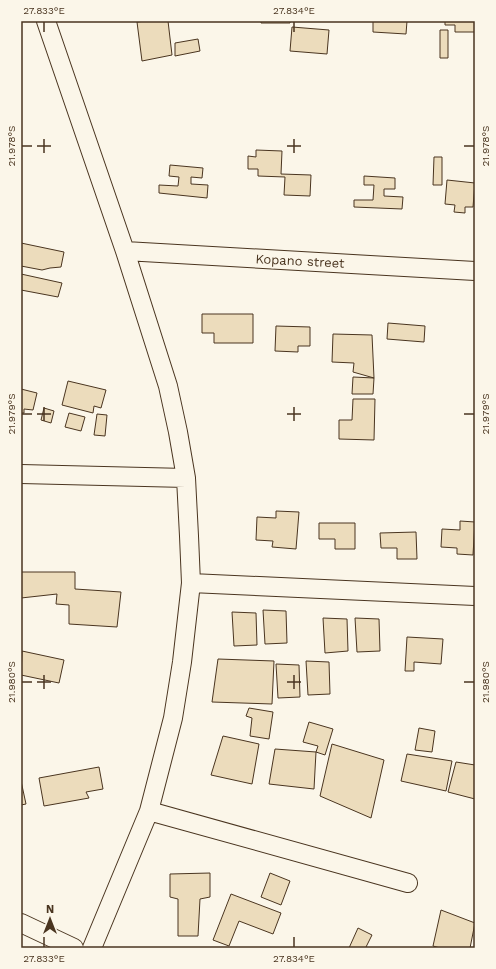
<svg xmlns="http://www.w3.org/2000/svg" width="496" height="969" font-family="'Work Sans',sans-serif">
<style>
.building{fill:#ecdcbc;stroke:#4a3520}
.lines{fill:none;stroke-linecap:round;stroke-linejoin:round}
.minor-casing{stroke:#4a3520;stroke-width:20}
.minor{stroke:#fbf6e9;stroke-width:18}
.ticks{fill:none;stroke:#4a3520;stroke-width:1.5}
.labels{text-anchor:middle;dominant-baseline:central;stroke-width:3;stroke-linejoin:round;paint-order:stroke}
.street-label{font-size:13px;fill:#4a3520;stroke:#fbf6e9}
.neatline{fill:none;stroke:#4a3520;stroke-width:1.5}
.ticks-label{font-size:10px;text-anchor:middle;fill:#4a3520}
</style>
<rect width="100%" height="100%" fill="#fbf6e9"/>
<path class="building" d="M145,21H168L172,55L142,61L137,22Z
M261,21H290V23H261Z
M373,21H407L406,34L373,32Z
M445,21H475V32H455V25H445Z
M292,27L329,30L327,54L290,51Z
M440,30H448V58H440Z
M198,39L200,51L175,56V43Z
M256,150L282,151L281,174L311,175L310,196L284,195L285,177L258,176V169H248V156L256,157Z
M434,157H442V185H433Z
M170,165L203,168L202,178L191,177V184L208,185L207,198L159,193V185L178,186L179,177L169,176Z
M364,176L395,178V189H384V196L403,197L402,209L354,207V200H373L374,185H364Z
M447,180L475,183L473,207H465V213L454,212L455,205L445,204Z
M21,243L64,252L61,267L50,268L42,270L21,266Z
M21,274L62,283L58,297L21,290Z
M202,314H253V343H214V333H202Z
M388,323L425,326L424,342L387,339Z
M276,326L310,327V346H298V352L275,351Z
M333,334L372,335L374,378L353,372L354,363L332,362Z
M353,377L374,378L373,394H352Z
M68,381L106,390L101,408L94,406L93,413L62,405Z
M21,389L37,393L33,410L24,409V413H21Z
M353,399H375L374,440L339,439V420H352Z
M44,408L54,411L51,423L41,420Z
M69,413L85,417L81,431L65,427Z
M97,414L107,415L105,436L94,435Z
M276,511L299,512L296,549L272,547L273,541L256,540L257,517L276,518Z
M460,521L475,522L473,555L457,554V548L441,547L442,529L460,530Z
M319,523H355V549H335V539H319Z
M416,532L417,559H397V548H381L380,533Z
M21,572H75V589L121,592L117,627L69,624V605L56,604L57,594L21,598Z
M263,610L286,611L287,643L265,644Z
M232,612L256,613L257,645L234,646Z
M323,618L347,619L348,651L325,653Z
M355,618L379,619L380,651L357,652Z
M407,637L443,639L441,664L414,662V671H405Z
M22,651L64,660L59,683L21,675Z
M218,659L274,661L272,704L212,702Z
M306,661L329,662L330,694L308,695Z
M276,664L299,665L300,697L278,698Z
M249,708L273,712L269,739L250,736L252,718L246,716Z
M309,722L333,729L325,755L316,752L318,746L303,742Z
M419,728L435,731L432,752L415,750Z
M223,736L259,744L252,784L211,775Z
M332,744L384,760L371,818L320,796Z
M275,749L316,752L314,789L269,784Z
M407,754L452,761L446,791L401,781Z
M456,762L475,765V799L448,792Z
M99,767L103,789L86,792L89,798L44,806L39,778Z
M21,781L26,804L21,805Z
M210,873V897L200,899L198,936H178V899L170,897V874Z
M270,873L290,881L281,905L261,897Z
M231,894L281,913L273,934L239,921L229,946L213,940Z
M441,910L475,923L470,948H440L433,946Z
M358,928L372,935L366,947L368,948H349Z"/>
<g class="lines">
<defs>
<path id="minor" d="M46,21L125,251L168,386L178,432L186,478L189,536L191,583L182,662L173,718L149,811L92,948
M125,251L475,271
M21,474L186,478
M191,583L475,596
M149,811L408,883
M21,923L74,948"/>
</defs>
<use href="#minor" class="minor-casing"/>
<use href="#minor" class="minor"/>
</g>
<path class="ticks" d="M44,22V32M294,22V32M44,139V153M294,139V153M22,146H32M37,146H51M287,146H301M464,146H474M44,407V421M294,407V421M22,414H32M37,414H51M287,414H301M464,414H474M44,675V689M294,675V689M22,682H32M37,682H51M287,682H301M464,682H474M44,937V947M294,937V947"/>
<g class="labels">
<g class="street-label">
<text transform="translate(300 261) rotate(3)">Kopano street</text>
</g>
</g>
<rect width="496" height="969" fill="none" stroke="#fbf6e9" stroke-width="44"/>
<g transform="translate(50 919)" stroke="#fbf6e9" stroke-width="3" paint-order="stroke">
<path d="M0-3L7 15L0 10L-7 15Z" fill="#4a3520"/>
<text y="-6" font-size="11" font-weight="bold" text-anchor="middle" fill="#4a3520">N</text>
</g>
<rect x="22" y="22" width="452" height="925" class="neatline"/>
<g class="ticks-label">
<text x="44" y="14">27.833°E</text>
<text x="294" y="14">27.834°E</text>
<text transform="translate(11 146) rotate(-90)" y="4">21.978°S</text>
<text transform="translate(485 146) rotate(-90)" y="4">21.978°S</text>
<text transform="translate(11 414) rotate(-90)" y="4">21.979°S</text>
<text transform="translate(485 414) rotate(-90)" y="4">21.979°S</text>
<text transform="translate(11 682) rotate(-90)" y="4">21.980°S</text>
<text transform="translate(485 682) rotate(-90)" y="4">21.980°S</text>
<text x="44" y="962">27.833°E</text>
<text x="294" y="962">27.834°E</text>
</g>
</svg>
